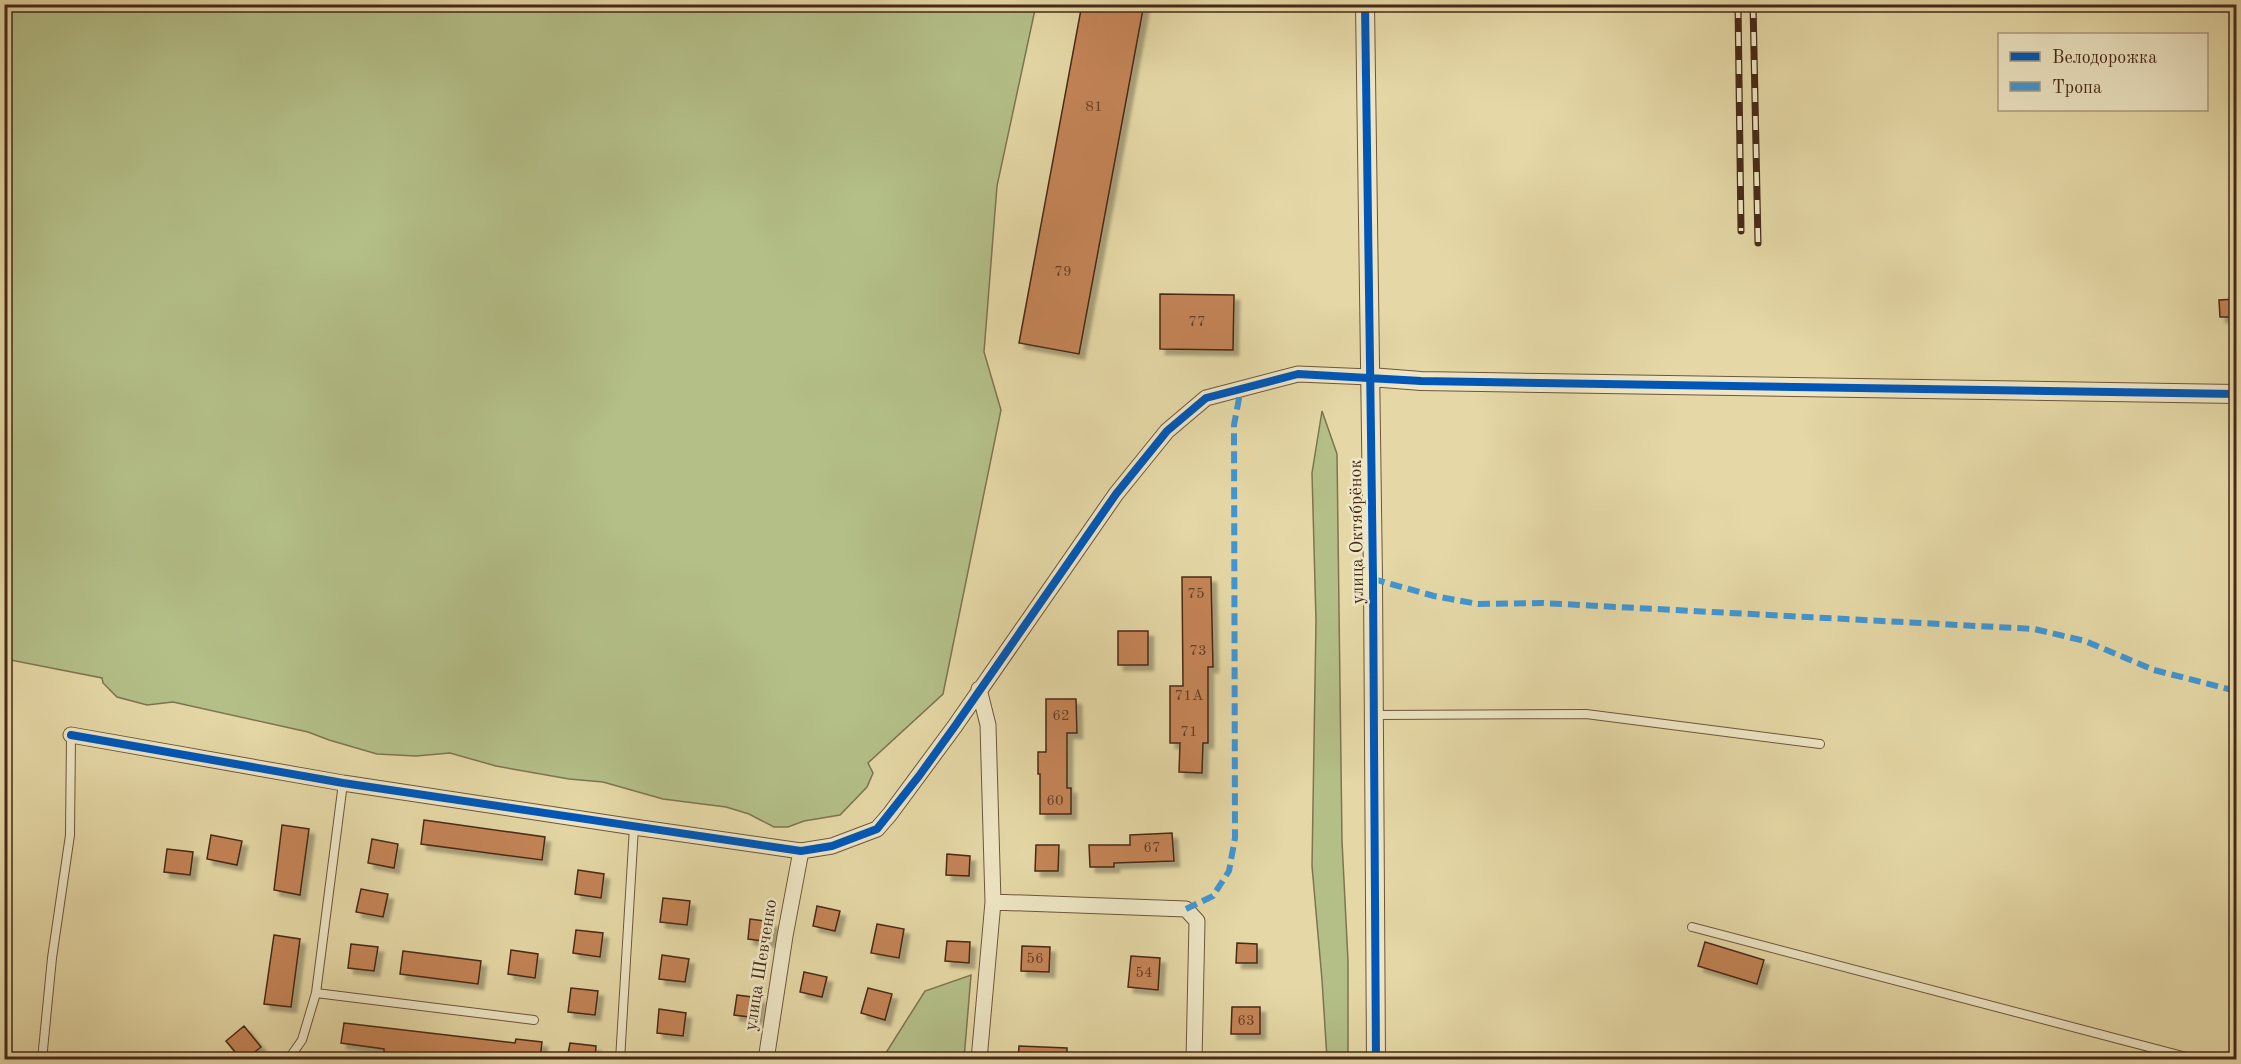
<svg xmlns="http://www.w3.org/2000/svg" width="2241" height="1064" font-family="'Old Standard TT',serif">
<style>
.green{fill:#b4bf88;stroke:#7e7450;stroke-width:1.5}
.building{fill:#c48456;stroke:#472917;stroke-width:1.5;filter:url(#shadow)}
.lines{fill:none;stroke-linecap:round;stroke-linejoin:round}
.service-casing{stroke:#6e553b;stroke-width:10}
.minor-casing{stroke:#6e553b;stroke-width:17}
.tertiary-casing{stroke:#6e553b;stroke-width:20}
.service{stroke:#eee6c5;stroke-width:8}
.minor{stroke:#eee6c5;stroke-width:15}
.tertiary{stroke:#eee6c5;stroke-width:18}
.rail-casing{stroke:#472917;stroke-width:7}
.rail{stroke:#eee6c5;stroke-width:4.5;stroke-dasharray:14;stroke-linecap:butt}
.quiet{stroke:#4096d4;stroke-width:6;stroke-dasharray:12 6;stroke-linecap:butt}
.cycleway-casing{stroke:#eee6c5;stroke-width:11}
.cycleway{stroke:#0057b8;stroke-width:8}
.labels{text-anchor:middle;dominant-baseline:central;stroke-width:5;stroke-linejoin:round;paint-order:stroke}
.number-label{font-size:15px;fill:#664027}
.street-label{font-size:18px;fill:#472917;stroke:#eee6c5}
</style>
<defs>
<filter id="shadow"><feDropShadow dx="5.5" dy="5.5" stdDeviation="1.5" flood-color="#0004"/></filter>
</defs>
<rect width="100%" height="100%" fill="#e5d8a6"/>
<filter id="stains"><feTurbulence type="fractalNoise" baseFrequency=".00333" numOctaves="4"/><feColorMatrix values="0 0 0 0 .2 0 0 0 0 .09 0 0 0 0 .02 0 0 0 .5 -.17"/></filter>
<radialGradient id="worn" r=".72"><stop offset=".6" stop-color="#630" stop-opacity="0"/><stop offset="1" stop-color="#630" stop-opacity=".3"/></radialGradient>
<path class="green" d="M4,5H1036L997,186L984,352L1001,410L943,694L868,763L873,773L867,787L840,815L804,821L788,827H774L749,814L726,807L663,799L603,782L569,779L496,766L450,753L416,756L377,754L329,740L308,732L173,702L147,705L117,697L103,683L102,678L5,659Z
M1322,411L1337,454L1342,841L1348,961V1060L1327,1059L1322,980L1312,866L1316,621L1312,473Z
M971,975L964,1059H882L925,991Z"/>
<path class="building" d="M1082,4H1144L1079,354L1019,343Z
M1160,294L1234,295L1233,350L1160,349Z
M2236,299V317H2220L2219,300Z
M1182,577H1211L1213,667H1208V743H1203L1202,773L1179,772L1180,743H1170V686H1183Z
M1118,631H1148V665H1118Z
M1046,699H1076L1077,733H1067V788H1071V814H1040V774H1038V752H1046Z
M424,820L545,837L542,860L421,844Z
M282,825L309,829L300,895L274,890Z
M1172,833L1174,861L1114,863V867H1090L1089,845H1130V835Z
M211,835L242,841L237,865L207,859Z
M372,839L398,844L394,868L368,863Z
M1036,845H1059L1058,871H1035Z
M167,849L193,852L190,875L164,872Z
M947,854L970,856L969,876L946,875Z
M578,870L604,874L601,898L575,894Z
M361,889L388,894L383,917L356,912Z
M663,898L690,901L687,925L660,922Z
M817,906L840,911L835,931L813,926Z
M750,919L773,922L770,942L748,939Z
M877,924L904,929L899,958L871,953Z
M576,930L603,933L600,957L573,953Z
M274,935L300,939L291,1007L264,1004Z
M947,941L970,942L969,963L945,961Z
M1705,942L1764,960L1757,984L1698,966Z
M1237,943L1257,944V963H1236Z
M351,944L378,947L374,971L348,968Z
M1022,946L1050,947L1049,972L1021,971Z
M511,950L538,954L535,978L508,974Z
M403,951L481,961L478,984L400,974Z
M662,955L689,959L685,982L659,979Z
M1131,956L1160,958L1158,990L1128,987Z
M804,972L827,977L822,997L800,992Z
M571,988L598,991L595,1015L568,1012Z
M868,988L892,994L885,1020L861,1013Z
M737,995L760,998L757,1018L734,1015Z
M1232,1007H1260V1034H1231Z
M659,1009L686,1013L683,1036L657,1033Z
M344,1023L515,1043L516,1039L542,1042L540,1059H453L384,1052V1049L341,1043Z
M244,1026L261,1047L246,1059H241L226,1041Z
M570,1043L596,1046L595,1059H567Z
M1019,1046L1067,1048V1059H1018Z"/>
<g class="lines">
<defs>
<path id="service" d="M1374,715L1586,714L1820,744
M1692,927L2198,1060
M316,993L534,1020
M42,1060L52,958L70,835L71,735
M288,1060L302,1040L316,993L343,783
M620,1060L634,827"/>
<path id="minor" d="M979,689L988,725L993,902L979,1060
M71,735L343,783L634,827L801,851L832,846L877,829L890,814L955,726L1116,494L1167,431L1206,398L1298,374L1370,377
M993,902L1186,909L1197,921L1194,1060
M766,1060L785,936L801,851"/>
<path id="tertiary" d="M1365,4L1373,579L1376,1060
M1370,377L1421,381L2236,394"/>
</defs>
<use href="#service" class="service-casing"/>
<use href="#minor" class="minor-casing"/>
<use href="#tertiary" class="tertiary-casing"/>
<use href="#service" class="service"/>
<use href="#minor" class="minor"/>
<use href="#tertiary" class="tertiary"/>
<defs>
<path id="rail" d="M1738,4L1741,231
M1753,4L1758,243"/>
</defs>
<use href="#rail" class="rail-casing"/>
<use href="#rail" class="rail"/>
<path class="quiet" d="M1373,579L1434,596L1478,604L1542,603L2034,629L2085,641L2154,670L2236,691
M1186,909L1213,896L1229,871L1235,838L1234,425L1241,388"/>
<defs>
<path id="cycleway" d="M1365,4L1373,579L1376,1060
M71,735L343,783L801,851L832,846L877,829L919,776L955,726L1116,494L1167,431L1206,398L1298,374L1421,381L2236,394"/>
</defs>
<use href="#cycleway" class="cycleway-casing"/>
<use href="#cycleway" class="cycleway"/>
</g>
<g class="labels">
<g class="number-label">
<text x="1094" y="107">81</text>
<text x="1063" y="272">79</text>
<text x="1197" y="322">77</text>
<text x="1196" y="594">75</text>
<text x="1198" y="651">73</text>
<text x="1189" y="696">71А</text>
<text x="1061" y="716">62</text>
<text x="1189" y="732">71</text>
<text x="1055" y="801">60</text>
<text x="1152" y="848">67</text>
<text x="1035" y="959">56</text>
<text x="1144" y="973">54</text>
<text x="1246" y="1021">63</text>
</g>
<g class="street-label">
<text transform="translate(1357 532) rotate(-91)">улица Октябрёнок</text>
<text transform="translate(761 965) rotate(-81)">улица Шевченко</text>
</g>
</g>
<rect width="2241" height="1064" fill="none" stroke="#e5d8a6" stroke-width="24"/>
<rect x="6" y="6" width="2229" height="1052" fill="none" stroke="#472917" stroke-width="3"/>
<rect x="12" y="12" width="2217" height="1040" fill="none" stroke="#472917" stroke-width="1.5"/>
<rect x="1998" y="33" width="210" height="78" fill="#eee6c5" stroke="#ab9a7f" stroke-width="1.5"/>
<rect x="2010" y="52" width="30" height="9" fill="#0057b8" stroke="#ab9a7f" stroke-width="1.5"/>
<text x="2052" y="63" font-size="18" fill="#472917">Велодорожка</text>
<rect x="2010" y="82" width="30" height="9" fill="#4096d4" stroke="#ab9a7f" stroke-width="1.5"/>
<text x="2052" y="93" font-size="18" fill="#472917">Тропа</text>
<rect width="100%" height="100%" filter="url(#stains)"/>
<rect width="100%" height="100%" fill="url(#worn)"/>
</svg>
